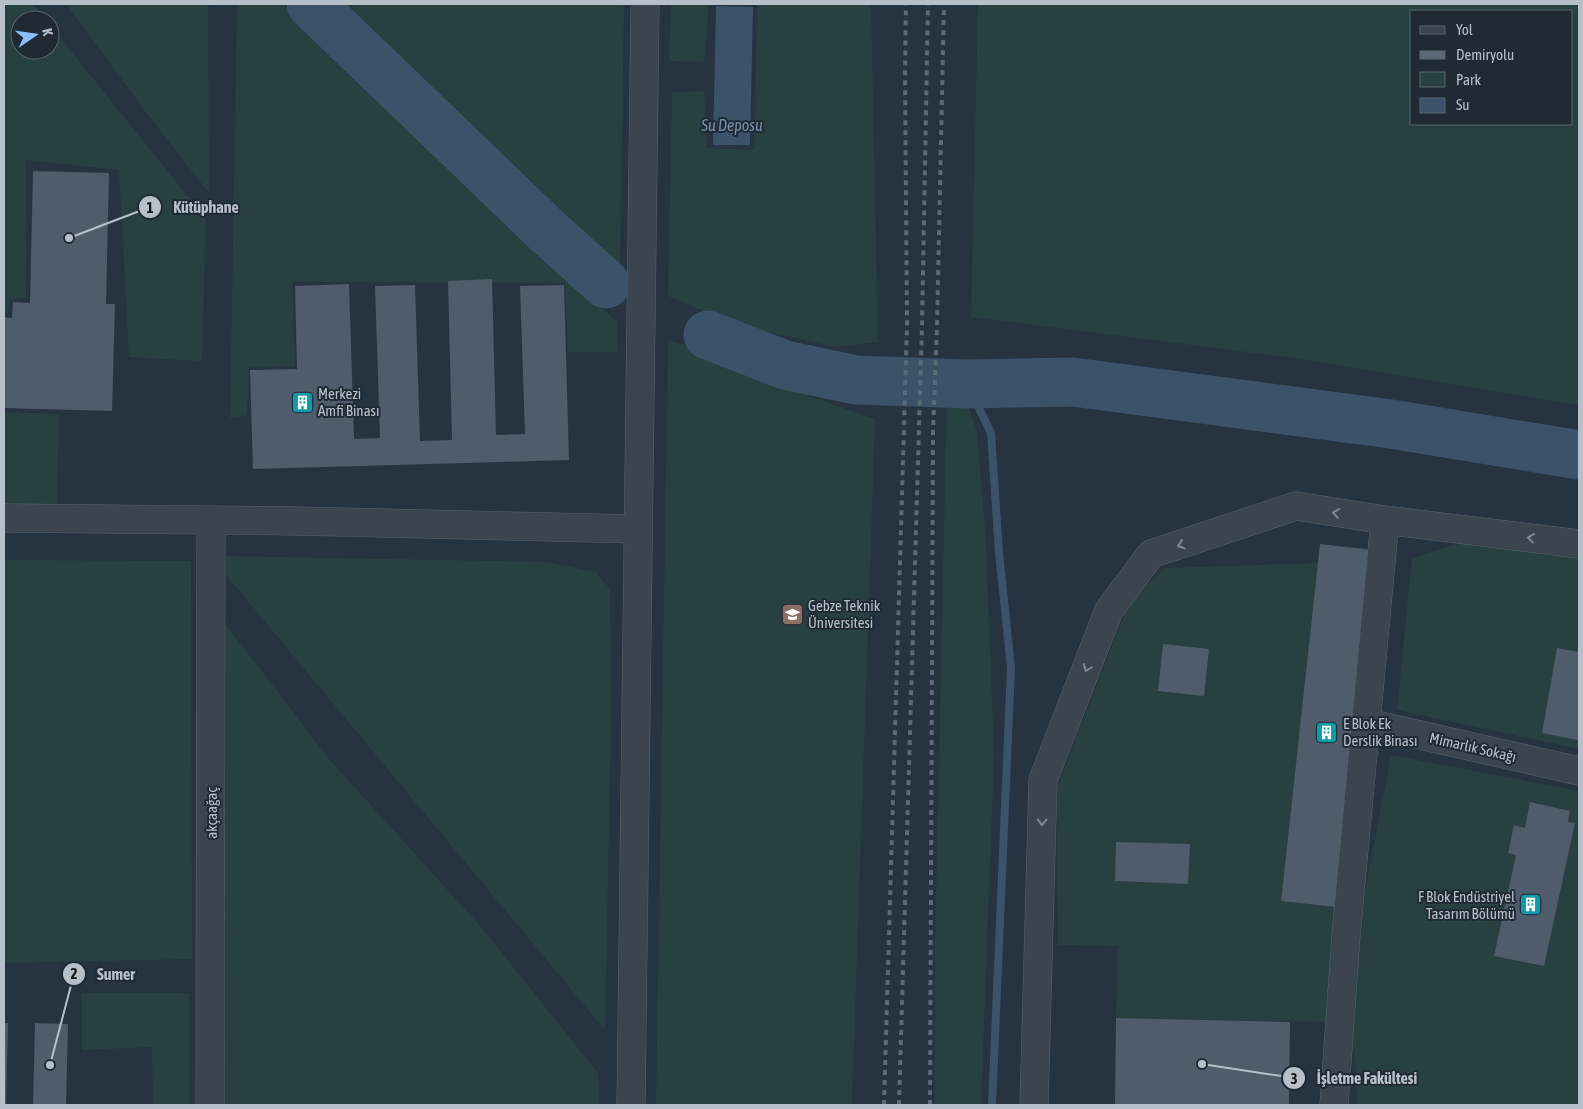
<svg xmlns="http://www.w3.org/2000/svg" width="1583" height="1109" font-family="'Asap Condensed',sans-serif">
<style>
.green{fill:#284041;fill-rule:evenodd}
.water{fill:#3b5269}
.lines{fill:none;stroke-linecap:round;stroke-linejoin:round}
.stream{stroke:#3b5269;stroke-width:8}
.river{stroke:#3b5269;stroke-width:49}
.building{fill:#4f5c6b}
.minor-casing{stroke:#58636d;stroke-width:29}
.minor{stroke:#3a4550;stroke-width:28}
.rail{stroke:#5c6977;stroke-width:4;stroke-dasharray:5 5;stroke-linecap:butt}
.oneway{stroke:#7e8993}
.labels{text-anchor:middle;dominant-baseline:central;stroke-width:4;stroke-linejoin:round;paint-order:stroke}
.poi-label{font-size:15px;fill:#b6c0ca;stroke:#1f2a35;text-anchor:start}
.street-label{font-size:15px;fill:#b6c0ca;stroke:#1f2a35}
.water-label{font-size:16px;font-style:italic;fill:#7793ad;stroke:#1f2a35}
.leader{fill:none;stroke:#b6c0ca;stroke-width:2}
.callout-dot{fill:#b6c0ca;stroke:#1f2a35;stroke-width:2}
.mark-label{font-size:15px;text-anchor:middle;font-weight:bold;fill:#111}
.callout-label{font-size:16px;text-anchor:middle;font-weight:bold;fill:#b6c0ca;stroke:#1f2a35;stroke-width:4;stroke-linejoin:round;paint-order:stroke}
</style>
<rect width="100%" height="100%" fill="#263340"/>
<path class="green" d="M4,4H33L46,20H20V50H50V25L206,219L202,361L129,357L119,170L26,160V298H9L8,313H4Z
M64,4H208L209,193L145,111L69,8Z
M237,4H282L617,322L618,352H568L565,283L292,282L295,366L249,367L247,415L230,418Z
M344,4H624L620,273H619Z
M671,4H709L704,62L669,61Z
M757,4H871L878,342L835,347L736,325L668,296L672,92L704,91L707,148L754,150Z
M978,4H1579V405L1302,359L971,317ZM1412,11H1572V124H1412Z
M668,340L697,348L809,396L875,419L852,1105H656Z
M947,391H963L977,431L986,542L994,756L981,1105H935V943Z
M4,412L59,414L57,507L4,506Z
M1518,525L1579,534V749L1397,710L1412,558Z
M222,556L546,562L596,572L610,589L611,718L605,1030L226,575Z
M4,560L191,561L192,959L4,963Z
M1318,563L1281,901L1335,907L1326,1022L1116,1018L1118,946L1058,945L1057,788L1130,599L1165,568Z
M223,621L330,760L482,928L598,1073L599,1105H220Z
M1391,755L1579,791V1105H1358L1348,982Z
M82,993H189V1105H153L152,1047L82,1050Z"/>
<path class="water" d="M716,6L753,7L750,145H713Z"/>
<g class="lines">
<path class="stream" d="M967,384L991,433L999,552L1011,668L992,1105"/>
<path class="river" d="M311,4L545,229L606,284
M708,335L785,365L856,380L967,384L1073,382L1391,424L1579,455"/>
</g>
<path class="building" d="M33,171L109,173L106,304H115L112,411L4,408V317L12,318L13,302L30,303Z
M492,279L496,435L525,434L520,286L564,285L569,460L253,469L250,370L297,369L295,286L349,284L354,439L380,438L375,286L415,285L420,441L452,440L448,281Z
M1320,544L1374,550L1335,907L1281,901Z
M1163,644L1209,649L1204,696L1158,691Z
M1557,648L1579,652V731L1578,740L1542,733Z
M1530,802L1570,811L1568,822L1575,823L1544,966L1494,956L1516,855L1508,853L1514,825L1525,828Z
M1116,842L1190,844L1188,884L1115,881Z
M1116,1018L1290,1022L1289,1105H1115Z
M4,1023H8L6,1105H4Z
M35,1023L68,1024L66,1105H33Z"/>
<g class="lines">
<defs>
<path id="minor" d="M4,518L297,521L638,529
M1367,723L1579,771
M210,1105L211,520
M631,1105L645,4
M1034,1105L1043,780L1109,610L1151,554L1296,506L1385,520L1579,544
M1334,1105L1346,935L1385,520"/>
</defs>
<use href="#minor" class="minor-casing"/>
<use href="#minor" class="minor"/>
<path class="rail" d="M884,1105L907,325L905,73L906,4
M899,1105L922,326L928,4
M930,1105L933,431L937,327L944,4"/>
</g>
<defs><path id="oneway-chevron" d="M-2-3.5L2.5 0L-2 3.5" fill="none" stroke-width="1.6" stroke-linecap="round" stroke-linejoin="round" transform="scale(1.25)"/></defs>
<g class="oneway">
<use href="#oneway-chevron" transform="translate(1336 513) rotate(-171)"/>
<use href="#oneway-chevron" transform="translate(1531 538) rotate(-173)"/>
<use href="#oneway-chevron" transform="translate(1181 545) rotate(162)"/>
<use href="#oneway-chevron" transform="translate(1087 668) rotate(111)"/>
<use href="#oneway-chevron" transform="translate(1042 822) rotate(91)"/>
</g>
<defs>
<symbol id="building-square" viewBox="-11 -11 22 22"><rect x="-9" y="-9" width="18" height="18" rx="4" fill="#0f9aa8" stroke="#1f2a35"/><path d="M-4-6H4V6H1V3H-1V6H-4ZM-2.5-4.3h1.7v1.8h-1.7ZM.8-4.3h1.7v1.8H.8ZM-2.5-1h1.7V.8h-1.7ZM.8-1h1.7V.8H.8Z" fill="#fff"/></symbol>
<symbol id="university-square" viewBox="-11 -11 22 22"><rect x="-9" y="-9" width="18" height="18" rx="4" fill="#8d6e63" stroke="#1f2a35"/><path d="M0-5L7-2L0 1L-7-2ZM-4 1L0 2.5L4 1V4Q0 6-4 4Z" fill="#fff"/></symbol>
</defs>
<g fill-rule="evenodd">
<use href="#building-square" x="290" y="390" width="25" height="25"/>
<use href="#university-square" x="780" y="602" width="25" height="25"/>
<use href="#building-square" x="1314" y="720" width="25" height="25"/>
<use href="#building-square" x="1518" y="892" width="25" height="25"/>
</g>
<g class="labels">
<g class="poi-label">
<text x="318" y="393">Merkezi<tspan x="318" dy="17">Amfi Binası</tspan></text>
<text x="808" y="605">Gebze Teknik<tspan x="808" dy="17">Üniversitesi</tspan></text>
<text x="1343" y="723">E Blok Ek<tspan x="1343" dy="17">Derslik Binası</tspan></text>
<text x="1515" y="896" text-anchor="end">F Blok Endüstriyel<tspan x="1515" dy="17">Tasarım Bölümü</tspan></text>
</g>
<g class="street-label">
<text transform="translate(1473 747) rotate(13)">Mimarlık Sokağı</text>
<text transform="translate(211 813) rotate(-90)">akçaağaç</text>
</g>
<g class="water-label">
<text x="732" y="125">Su Deposu</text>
</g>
</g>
<path class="leader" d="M69 238L150 207M50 1065L74 974M1202 1064L1294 1078"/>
<g class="callout-dot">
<circle cx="69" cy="238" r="5"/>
<circle cx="50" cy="1065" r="5"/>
<circle cx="1202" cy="1064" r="5"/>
<circle cx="150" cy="207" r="12"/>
<circle cx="74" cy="974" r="12"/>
<circle cx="1294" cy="1078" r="12"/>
</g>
<g class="mark-label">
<text x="150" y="213">1</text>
<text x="74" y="979">2</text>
<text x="1294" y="1084">3</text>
</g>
<g class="callout-label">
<text x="206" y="213">Kütüphane</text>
<text x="116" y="980">Sumer</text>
<text x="1367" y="1084">İşletme Fakültesi</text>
</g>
<rect width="1583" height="1109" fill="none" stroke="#b6c0ca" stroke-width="10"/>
<rect x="1410" y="10" width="162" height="115" fill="#1f2a35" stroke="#5b6671"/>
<rect x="1420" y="26" width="25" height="8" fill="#3a4550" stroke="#5b6671"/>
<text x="1456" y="35" font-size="15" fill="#b6c0ca">Yol</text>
<rect x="1420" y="51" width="25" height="8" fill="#5c6977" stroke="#5b6671"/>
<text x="1456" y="60" font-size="15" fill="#b6c0ca">Demiryolu</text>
<rect x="1420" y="72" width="25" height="15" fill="#284041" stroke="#5b6671"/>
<text x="1456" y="85" font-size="15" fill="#b6c0ca">Park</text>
<rect x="1420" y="98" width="25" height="15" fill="#3b5269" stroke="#5b6671"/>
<text x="1456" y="110" font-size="15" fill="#b6c0ca">Su</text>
<g transform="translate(35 35) rotate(77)"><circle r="24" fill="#1f2a35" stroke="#5b6671"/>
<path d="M0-4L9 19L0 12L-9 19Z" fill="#8ebff8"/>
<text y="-8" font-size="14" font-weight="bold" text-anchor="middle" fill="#b6c0ca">K</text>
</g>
</svg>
